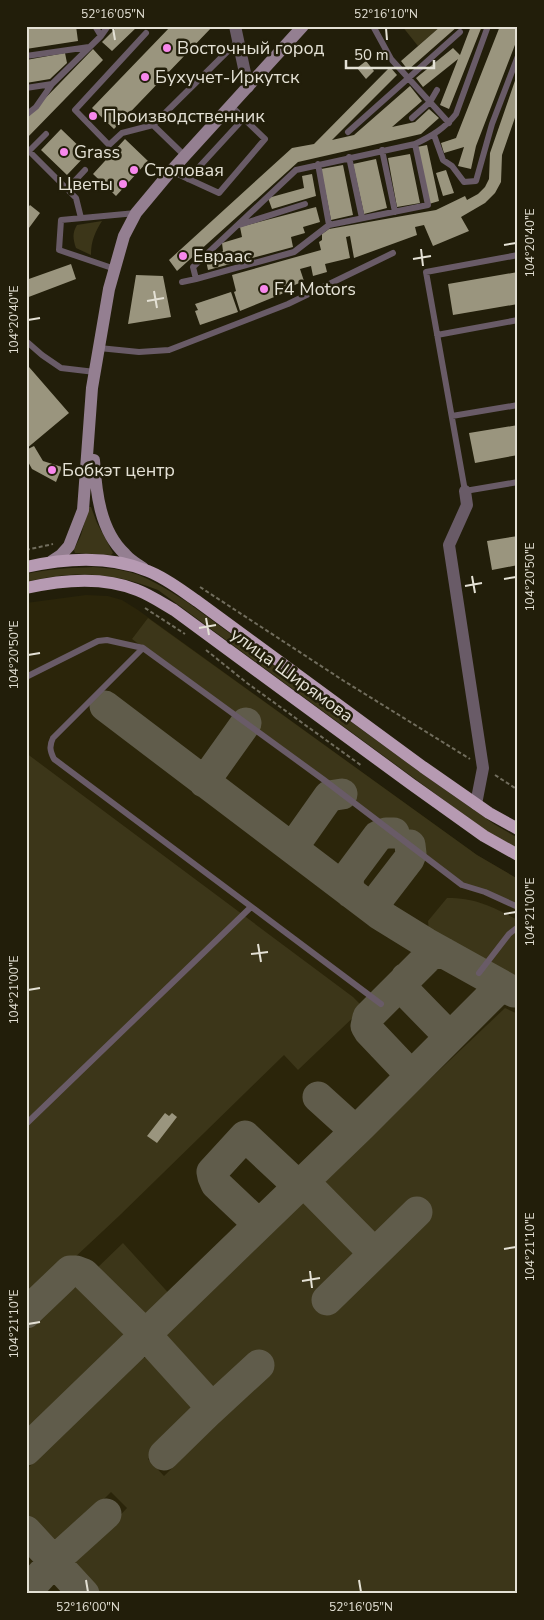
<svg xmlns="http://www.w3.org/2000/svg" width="544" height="1620" font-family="'Nunito Sans',sans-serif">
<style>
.built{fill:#2b250a}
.green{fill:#3c3619}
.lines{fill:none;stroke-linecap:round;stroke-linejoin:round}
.taxiway{stroke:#605c4b;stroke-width:31}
.building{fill:#9a957e}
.path{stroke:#716d5d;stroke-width:2;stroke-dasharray:4 2.5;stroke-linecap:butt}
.lane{stroke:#695b67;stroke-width:6}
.street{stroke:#695b67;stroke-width:12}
.secondary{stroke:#947f91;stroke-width:12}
.primary{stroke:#b69ab2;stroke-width:12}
.ticks{fill:none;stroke:#e4e1d5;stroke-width:2}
.poi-dot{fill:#f788ec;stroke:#221e0a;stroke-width:2}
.labels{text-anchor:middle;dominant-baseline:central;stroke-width:5;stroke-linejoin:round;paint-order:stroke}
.poi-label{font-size:18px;fill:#e4e1d5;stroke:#221e0a;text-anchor:start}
.street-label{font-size:18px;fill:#e4e1d5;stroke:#221e0a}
.neatline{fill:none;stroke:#e4e1d5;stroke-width:2}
.ticks-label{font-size:12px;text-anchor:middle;fill:#e4e1d5}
</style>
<rect width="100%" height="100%" fill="#221e0a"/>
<path class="built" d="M86,595L108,596L122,600L138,610L477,855L518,879V1594H26V603Z"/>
<path class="green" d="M402,26H441L418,46Z
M102,221C95,232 91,241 91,255L76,248C73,239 72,233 77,225Z
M89,507H91L97,523L113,553L111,555L75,553L74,550L81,535Z
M93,567C102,568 111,568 120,570C145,574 166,589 187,602L421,773L494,824L518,838V848L490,834L158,590C114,572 73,570 26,582V574C48,569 70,568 93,567Z
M148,618L477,855L518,879V905L458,882L132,639Z
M26,753L353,997L360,1004L361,1010L298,1070L284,1055L119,1216L26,1303Z
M447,898C477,898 492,907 518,920V981L429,932L428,921Z
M505,1008L518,1014V1594H90L68,1570L127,1508L111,1492L51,1552L26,1527V1470L137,1359L149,1357L200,1409L148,1459L164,1476L274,1368L259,1352L210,1400L162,1350L160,1337L305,1196L363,1250L312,1301L327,1315L431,1212L417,1197L371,1241L315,1188Z
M123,1243L174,1299L150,1325L140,1326L94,1280L95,1270Z
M75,1288H81L126,1335L127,1346L35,1436L26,1434V1332L69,1291Z"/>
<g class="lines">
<path class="taxiway" d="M105,706L379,914L426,943L514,992
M204,782L246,723
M293,847L329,796L342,794
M351,893L348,884L349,875L378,836L386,833H394
M379,914L378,906L379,898L409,859L411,854L410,845
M406,978V990L407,993L445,1032V1041
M405,1082L406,1070L369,1031L366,1026L368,1017L431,954L444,953
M318,1097L350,1126L355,1127L361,1126
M303,1181L374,1253
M251,1230L254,1221L251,1217L216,1184L213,1177L212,1172L245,1136L292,1180L294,1187L290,1194
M327,1300L417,1212
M26,1313L70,1271H76L84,1274L145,1334L203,1398L208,1404L209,1411
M26,1450L361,1126L493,994C498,990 502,988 509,989
M164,1455L209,1411L259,1365
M26,1531L84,1594
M26,1592L54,1561L106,1514"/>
</g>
<path class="building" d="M76,26L78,41L26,49V27Z
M118,26H138L112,51L102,42Z
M171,26H213L114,129L92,108Z
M441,26H458L408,70L401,61Z
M471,26H482L449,109L440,105L458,59L423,87L416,78L453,48L460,55Z
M500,26H518V37L476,146L471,169L458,166L464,147L444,153L441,143L456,138Z
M93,49L103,60L26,139V118Z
M65,53L67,63L50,79L26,83V60Z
M366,61L374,71L366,79L357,68Z
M390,67L397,75L332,140L354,135L410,86L422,101L392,127L415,122L429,109L439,118L421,134L298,162L177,271L169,260L292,148L314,144Z
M518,72V109L502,155L501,182L495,193L485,203L461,217L469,231L433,246L424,225L415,227L417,235L354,258L350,236L346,237L350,258L325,264L327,272L313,276L311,266L300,269L304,281L283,290L284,293L240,311L234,292L236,291L232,275L321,250L319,242L322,240V234L329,229L436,210L465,196L467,200L478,194L485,187L489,179L490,153Z
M61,129L87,154L67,175L41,150Z
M125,139L148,161L116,196L93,174Z
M427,145L439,201L429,204L417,147Z
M410,154L420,203L397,207L388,158Z
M376,159L387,208L364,214L353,164Z
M343,165L353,215L331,220L321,169Z
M446,170L454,193L443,196L436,173Z
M312,174L316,196L272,209L268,198L304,188L302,176Z
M30,205L40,213L26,232V210Z
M316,207L320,222L303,227L305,233L291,237L293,247L208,270L205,256L223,251L222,243L242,237L240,227Z
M71,264L76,279L26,298V280Z
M518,272V304L453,315L448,284Z
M136,275L163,276L171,317L128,324Z
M231,292L238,312L200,325L195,311L198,310L195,304Z
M29,367L69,413L26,449V369Z
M518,425V455L475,463L469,433Z
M34,446L43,461L62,467L56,482L32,469L26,458V450Z
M518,536V565L492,570L487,541Z
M165,1113L169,1116L172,1113L177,1117L157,1143L147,1136Z"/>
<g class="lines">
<path class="path" d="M26,550L53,544
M200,587L344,681L470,759
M145,608L185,634
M206,650L247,683L362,766
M495,775L518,790"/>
<path class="lane" d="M95,26L101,36L108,26
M373,26L391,59L449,123
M146,33L75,110L109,145L122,133L153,125
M26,56L89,47
M26,88L52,84
M26,115L36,107L52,84L101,36
M412,118L430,102L437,90
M348,132L460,32
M46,134L29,151L76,198L81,218
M434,135L443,160L452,166L464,182L476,181L492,124L518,56
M415,144L428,205L329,225L294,252L196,279L193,267L296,170L415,144C432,136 445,128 456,114L488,26
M382,150L395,212
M185,156L153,125L237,42
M349,157L362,218
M318,164L329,225
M171,171L219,193L265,139L231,106
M188,179L244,118
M68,188L85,170
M239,225L305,204
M518,255L426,272L465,491L518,482
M115,269L59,250L61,220L136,213
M182,282L196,279
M437,335L518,320
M26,341L42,355L61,368L95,372
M99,348L139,352L169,350L288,304L393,253
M452,416L518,405
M143,648L53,738C49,746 50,751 54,759L381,1004
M26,677L98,641L107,640L143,648L324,780L462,885L485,892L518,907
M479,973L509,934L518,927
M26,1124L251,907"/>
<path class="street" d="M235,26L248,87
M465,491L467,505L449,545L483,768L476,804"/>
<path class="secondary" d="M94,460C96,492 100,531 125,554C130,560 137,564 143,568
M52,561L61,555L69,546L83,510L92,388L109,289L124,236L136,213L171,171L303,26"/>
<path class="primary" d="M26,567C66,558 109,555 148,571C166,578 181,590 197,601L423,767L489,813L518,829
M26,588C61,580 103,576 137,590C150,595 162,603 174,610L411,784L484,836L518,855"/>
</g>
<path class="ticks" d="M113,28L115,40M386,28L387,40M504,245L516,243M421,249L423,266M413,259L431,256M154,291L157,308M147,301L164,298M28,320L40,318M472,576L475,593M504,579L516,577M465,586L482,583M206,618L209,635M199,628L216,625M28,655L40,653M504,914L516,912M258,944L261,962M251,954L268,952M28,990L40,988M504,1249L516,1247M310,1271L312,1288M302,1281L320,1278M28,1324L40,1322M86,1580L88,1592M359,1580L361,1592"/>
<g class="poi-dot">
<circle cx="167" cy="48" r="5"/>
<circle cx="145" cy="77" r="5"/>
<circle cx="93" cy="116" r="5"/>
<circle cx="64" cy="152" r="5"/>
<circle cx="134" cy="170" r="5"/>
<circle cx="123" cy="184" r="5"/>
<circle cx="183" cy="256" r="5"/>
<circle cx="264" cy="289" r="5"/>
<circle cx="52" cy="470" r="5"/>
</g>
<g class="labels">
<g class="poi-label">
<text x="177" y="48">Восточный город</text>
<text x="155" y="77">Бухучет-Иркутск</text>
<text x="103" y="116">Производственник</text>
<text x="74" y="152">Grass</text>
<text x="144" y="170">Столовая</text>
<text x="113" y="184" text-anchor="end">Цветы</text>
<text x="193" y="256">Евраас</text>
<text x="274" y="289">F4 Motors</text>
<text x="62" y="470">Бобкэт центр</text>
</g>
<g class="street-label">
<text transform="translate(292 675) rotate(36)">улица Ширямова</text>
</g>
</g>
<rect width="544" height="1620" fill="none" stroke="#221e0a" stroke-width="55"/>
<path d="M346 60v8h88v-8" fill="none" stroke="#e4e1d5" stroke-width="2.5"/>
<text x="354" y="60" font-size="15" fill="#e4e1d5" stroke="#221e0a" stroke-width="4" paint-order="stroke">50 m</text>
<rect x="28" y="28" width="488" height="1564" class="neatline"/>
<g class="ticks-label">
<text x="113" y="18">52°16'05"N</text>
<text x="386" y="18">52°16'10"N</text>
<text transform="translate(530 243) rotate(-90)" y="4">104°20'40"E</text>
<text transform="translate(14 320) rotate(-90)" y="4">104°20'40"E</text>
<text transform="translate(530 577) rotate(-90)" y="4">104°20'50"E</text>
<text transform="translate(14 655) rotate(-90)" y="4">104°20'50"E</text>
<text transform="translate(530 912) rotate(-90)" y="4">104°21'00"E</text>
<text transform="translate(14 990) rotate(-90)" y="4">104°21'00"E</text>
<text transform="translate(530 1247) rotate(-90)" y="4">104°21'10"E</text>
<text transform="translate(14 1324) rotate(-90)" y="4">104°21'10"E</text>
<text x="88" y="1611">52°16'00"N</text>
<text x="361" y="1611">52°16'05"N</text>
</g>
</svg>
